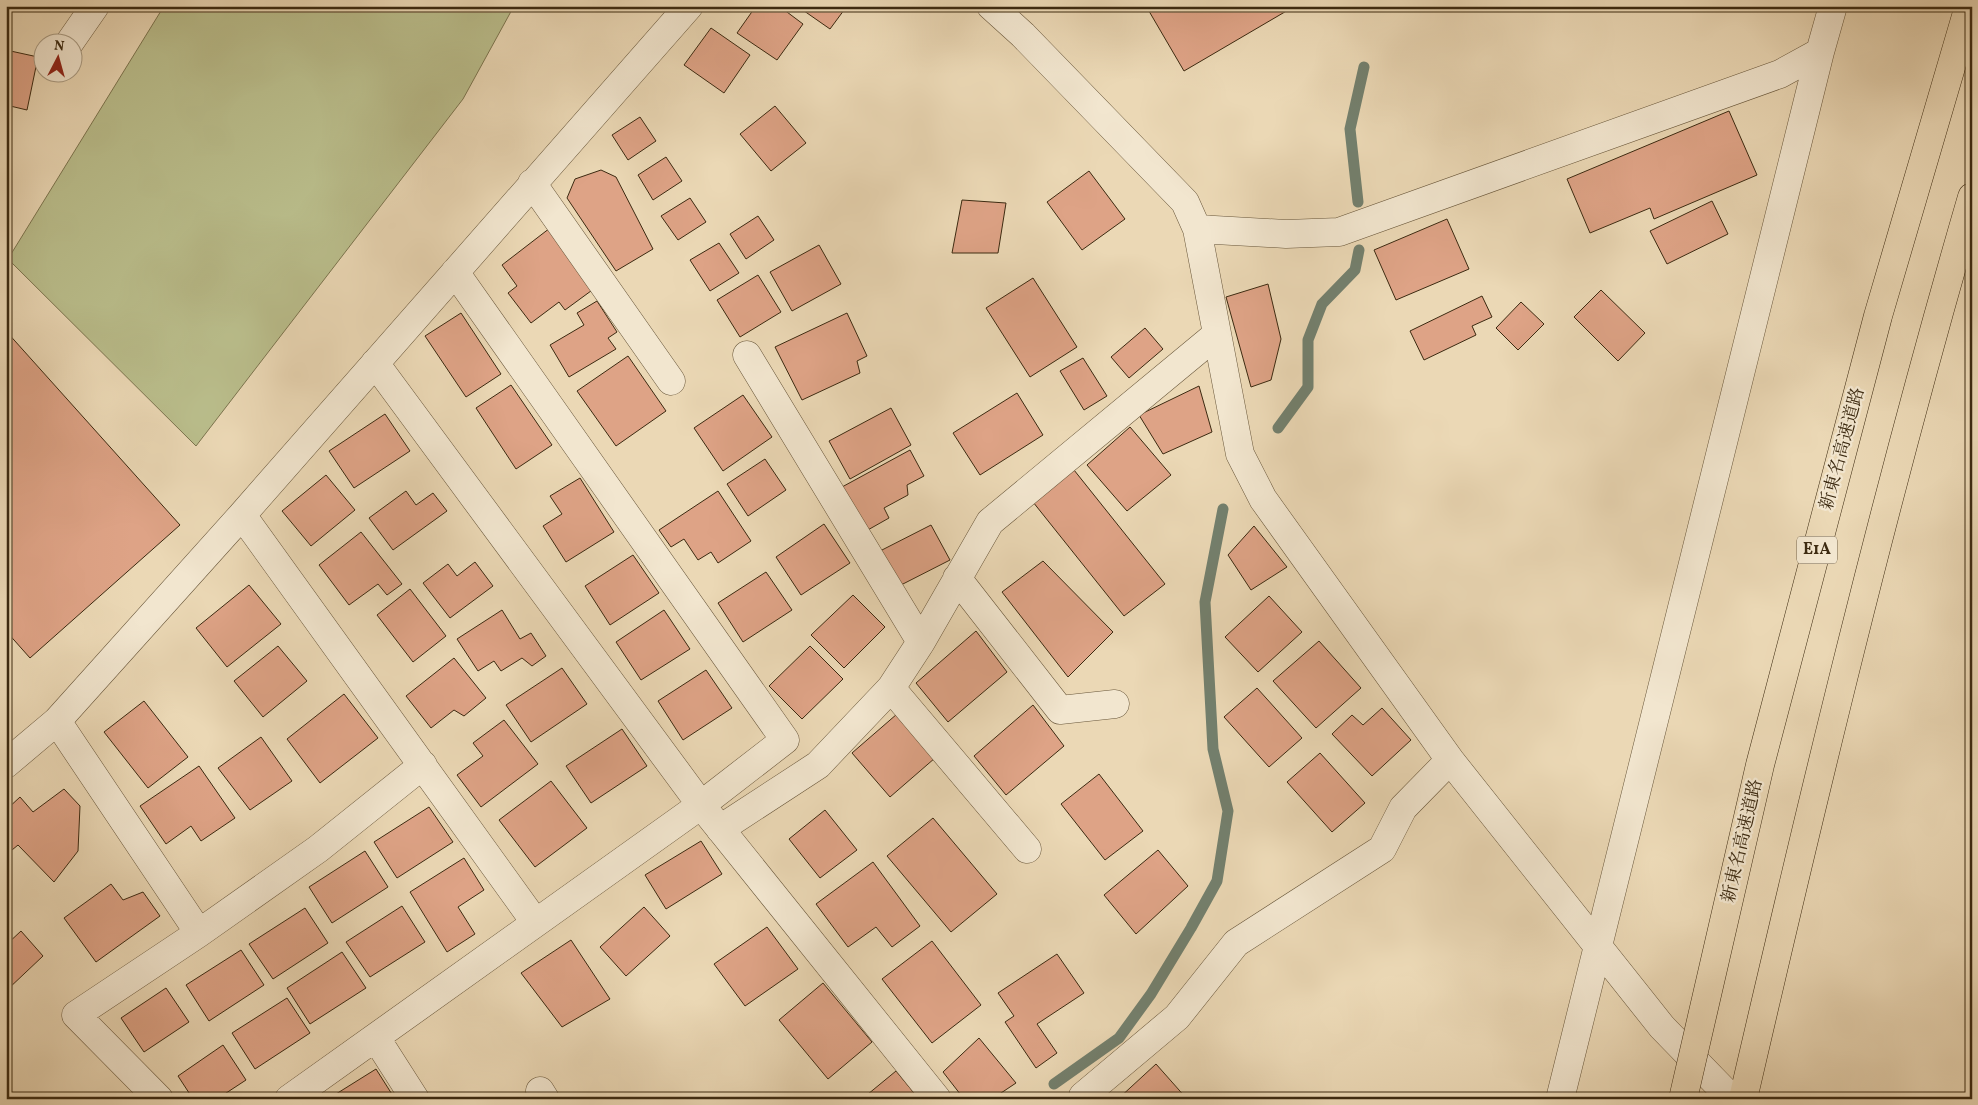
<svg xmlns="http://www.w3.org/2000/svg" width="1978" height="1105" font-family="Vollkorn,'Noto Serif JP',serif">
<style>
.green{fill:#babe8c;stroke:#7b744e}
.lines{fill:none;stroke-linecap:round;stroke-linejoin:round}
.stream{stroke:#73806e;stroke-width:11}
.building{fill:#dea386;stroke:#3c2a11}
.minor-casing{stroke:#68563a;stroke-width:29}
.highway-casing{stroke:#3c2a11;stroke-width:29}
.minor{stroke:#f2e6cf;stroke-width:28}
.highway{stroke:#ebd8b5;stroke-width:28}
.highway-bridge-casing{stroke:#3c2a11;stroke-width:29;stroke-linecap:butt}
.highway-bridge{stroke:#ebd8b5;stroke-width:28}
.labels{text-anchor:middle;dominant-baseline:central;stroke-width:4.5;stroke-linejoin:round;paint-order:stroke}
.shield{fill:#f2e6cf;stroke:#73624a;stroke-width:1}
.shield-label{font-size:16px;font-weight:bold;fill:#3c2a11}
.street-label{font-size:18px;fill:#3c2a11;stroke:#f2e6cf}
</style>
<rect width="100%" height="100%" fill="#ebd8b5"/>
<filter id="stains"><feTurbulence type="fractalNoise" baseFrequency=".004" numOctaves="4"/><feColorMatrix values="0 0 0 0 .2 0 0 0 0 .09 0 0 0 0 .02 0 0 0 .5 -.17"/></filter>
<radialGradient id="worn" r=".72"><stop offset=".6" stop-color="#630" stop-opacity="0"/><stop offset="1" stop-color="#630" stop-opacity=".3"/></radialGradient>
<path class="green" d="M164,6H514L463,99L196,446L8,259Z"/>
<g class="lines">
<path class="stream" d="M1358,202L1350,129L1364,67
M1278,428L1308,387V340L1322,304L1355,270L1359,250
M1054,1084L1119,1038L1151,994L1191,928L1217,881L1228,811L1213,749L1205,602L1223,509"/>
</g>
<path class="building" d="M756,6H779L803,24L777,60L737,33Z
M797,6H847L830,29Z
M1146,6H1295L1184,71Z
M711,28L750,55L724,93L684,65Z
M6,50L38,57L27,110L6,105Z
M775,106L806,143L771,171L740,134Z
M1729,111L1757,175L1654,219L1650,208L1590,233L1567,179Z
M640,117L656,141L628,160L612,135Z
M666,157L682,181L653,200L638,175Z
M601,170L616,177L653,249L616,271L567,198L575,179Z
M1089,171L1125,219L1082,250L1047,202Z
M690,198L706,222L678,240L661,216Z
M962,200L1006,203L998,253H952Z
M1712,201L1728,234L1667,264L1650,231Z
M758,216L774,240L746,259L730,234Z
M1447,219L1469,269L1396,300L1374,250Z
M550,228L595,288L565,310L559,302L531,323L508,293L517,286L502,265Z
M719,243L739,273L710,291L690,260Z
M819,245L841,284L792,311L770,272Z
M758,275L781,312L740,337L717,300Z
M1033,278L1077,347L1030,377L986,308Z
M1268,284L1281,339L1271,380L1251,387L1226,297Z
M1601,290L1645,333L1618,361L1574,317Z
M1482,296L1492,317L1472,326L1476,335L1424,360L1410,331Z
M597,301L617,332L608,338L616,349L569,377L550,345L584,325L577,313Z
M1521,302L1544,324L1518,350L1496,328Z
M461,313L501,374L466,397L425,336Z
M847,313L867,356L857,361L860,373L802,400L775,347Z
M1145,328L1163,349L1129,378L1111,357Z
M6,331L180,525L30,658L6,631Z
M628,356L666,411L616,446L577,391Z
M1083,358L1107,396L1084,410L1060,371Z
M511,385L552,445L516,469L476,408Z
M1199,386L1212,432L1163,454L1139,415Z
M1017,393L1043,435L980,475L953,433Z
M743,395L772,437L723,471L694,428Z
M891,408L911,445L850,479L829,441Z
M385,414L410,451L354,488L329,451Z
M1130,427L1171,475L1127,511L1087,465Z
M910,450L924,476L907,485L908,495L884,508L889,518L866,531L842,487Z
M765,459L786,490L748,516L727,484Z
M1074,470L1165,584L1124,616L1033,502Z
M326,475L355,510L311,546L282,511Z
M580,478L614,532L566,562L543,526L562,514L550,496Z
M406,491L416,505L433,493L447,511L393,550L369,518Z
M718,491L751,541L718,563L711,552L698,560L684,539L671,547L659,530Z
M824,524L850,563L801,595L776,557Z
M931,525L950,560L899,586L880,551Z
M1254,526L1287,567L1251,590L1228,555Z
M361,532L402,584L387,595L378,584L349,605L319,565Z
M633,555L659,593L610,625L585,586Z
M1043,561L1113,632L1068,677L1002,592Z
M475,562L493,586L450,618L423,583L448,564L457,576Z
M766,572L792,610L743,642L718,603Z
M249,585L281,624L227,667L196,628Z
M410,589L446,636L413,662L377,615Z
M853,595L885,627L844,668L811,635Z
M1269,596L1302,632L1258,672L1225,637Z
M502,610L520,639L531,633L546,656L532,666L522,658L501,671L494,661L478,671L457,639Z
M664,610L690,649L641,680L616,642Z
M976,631L1007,672L948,722L916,683Z
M1319,641L1361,688L1316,728L1273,681Z
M278,646L307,681L263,717L234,681Z
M810,646L843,679L802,719L769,686Z
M454,658L486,698L464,716L454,710L431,728L406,696Z
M562,668L587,704L531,742L506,705Z
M706,670L732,708L683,740L658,701Z
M1257,688L1302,738L1269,767L1224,717Z
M344,694L378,738L320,783L287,739Z
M144,701L188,757L148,788L104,732Z
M1033,705L1064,746L1006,795L974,756Z
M1382,708L1411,740L1372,776L1332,734L1352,715L1363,725Z
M897,714L935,758L890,797L852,753Z
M504,720L538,764L481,807L457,775L483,756L473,743Z
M622,729L647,766L591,803L566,766Z
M261,737L292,781L250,810L218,768Z
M1320,753L1365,803L1332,832L1287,782Z
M199,766L235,818L201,841L191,826L166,844L140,806Z
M1099,774L1143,831L1105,860L1061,804Z
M551,781L587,828L535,867L499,820Z
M64,789L80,806L78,851L54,882L18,845L6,855V810L20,797L33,812Z
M429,807L453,842L397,878L374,842Z
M825,810L857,850L820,878L789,839Z
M933,818L997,894L951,932L887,856Z
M701,841L722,874L666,909L645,875Z
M1158,850L1188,886L1136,934L1104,895Z
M365,851L388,887L332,923L309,887Z
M464,858L484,890L458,907L475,934L447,952L410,892Z
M873,862L920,926L892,947L876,927L848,947L816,904Z
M111,884L123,900L143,892L160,916L96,962L64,918Z
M402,906L425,942L370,977L346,942Z
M644,907L670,936L626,976L600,947Z
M305,908L328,943L273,979L249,944Z
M767,927L798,969L745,1006L714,964Z
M21,931L43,956L7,990L6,945Z
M571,940L610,999L562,1027L521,973Z
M932,941L981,1005L932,1043L882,979Z
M241,950L264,985L209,1021L186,985Z
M342,952L366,988L310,1024L287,988Z
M1057,954L1084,993L1037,1024L1057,1053L1036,1068L1005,1022L1014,1016L998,993Z
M823,983L872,1042L828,1079L779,1020Z
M166,988L189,1022L144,1052L121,1018Z
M287,998L310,1033L255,1069L232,1033Z
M979,1038L1016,1083L992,1099H964L943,1072Z
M223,1045L246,1080L217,1099H193L178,1076Z
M1156,1064L1187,1099H1118Z
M376,1069L395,1099H328Z
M896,1071L919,1099H862Z"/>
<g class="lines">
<defs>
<path id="minor" d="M991,6L1023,35L1185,202L1197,229L1240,454L1263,499L1450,760L1662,1027L1732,1099
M70,42L95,6
M532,183L671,381
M1197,229L1286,234L1339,232L1780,74L1820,52L1833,6
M747,355L921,642
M375,363L701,805L937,1099
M242,515L535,922
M957,578L1060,710L1115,704
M891,688L1027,849
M57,721L199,933
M6,764L57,721L242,515L689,6
M720,829L818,765L891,688L921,642L990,522L1216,335
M376,1038L415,1099
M540,1091L545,1099
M159,1099L76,1015L199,933L318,849L423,765
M289,1099L701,805L785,740L455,272
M1083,1099V1096L1177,1017L1236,943L1382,849L1403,808L1450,760
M1560,1099L1820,52"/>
<path id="highway" d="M1743,1099C1813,797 1885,495 1972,197"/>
</defs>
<use href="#minor" class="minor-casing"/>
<use href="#highway" class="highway-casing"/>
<use href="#minor" class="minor"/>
<use href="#highway" class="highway"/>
<defs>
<path id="highway-bridge" d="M1683,1099L1760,765L1878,316L1969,6"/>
</defs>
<use href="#highway-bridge" class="highway-bridge-casing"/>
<use href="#highway-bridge" class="highway-bridge"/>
</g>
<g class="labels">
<rect class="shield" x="1797" y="536.5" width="40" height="27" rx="4"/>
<g class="shield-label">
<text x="1817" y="550">E1A</text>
</g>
<g class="street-label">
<text transform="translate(1843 449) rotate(-75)">新東名高速道路</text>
<text transform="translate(1743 841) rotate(-77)">新東名高速道路</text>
</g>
</g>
<rect width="1978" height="1105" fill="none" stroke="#ebd8b5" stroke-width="25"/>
<rect x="8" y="8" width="1963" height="1090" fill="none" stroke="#3c2a11" stroke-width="2.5"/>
<rect x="12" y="12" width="1953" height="1080" fill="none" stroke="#3c2a11"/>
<g transform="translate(58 58) rotate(6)"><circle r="24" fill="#f2e6cf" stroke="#a99b83"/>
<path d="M0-4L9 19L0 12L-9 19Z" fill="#8f2418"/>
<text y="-8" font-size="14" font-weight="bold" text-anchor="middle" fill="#3c2a11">N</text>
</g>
<rect width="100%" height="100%" filter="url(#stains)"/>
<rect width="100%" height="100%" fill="url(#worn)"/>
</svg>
